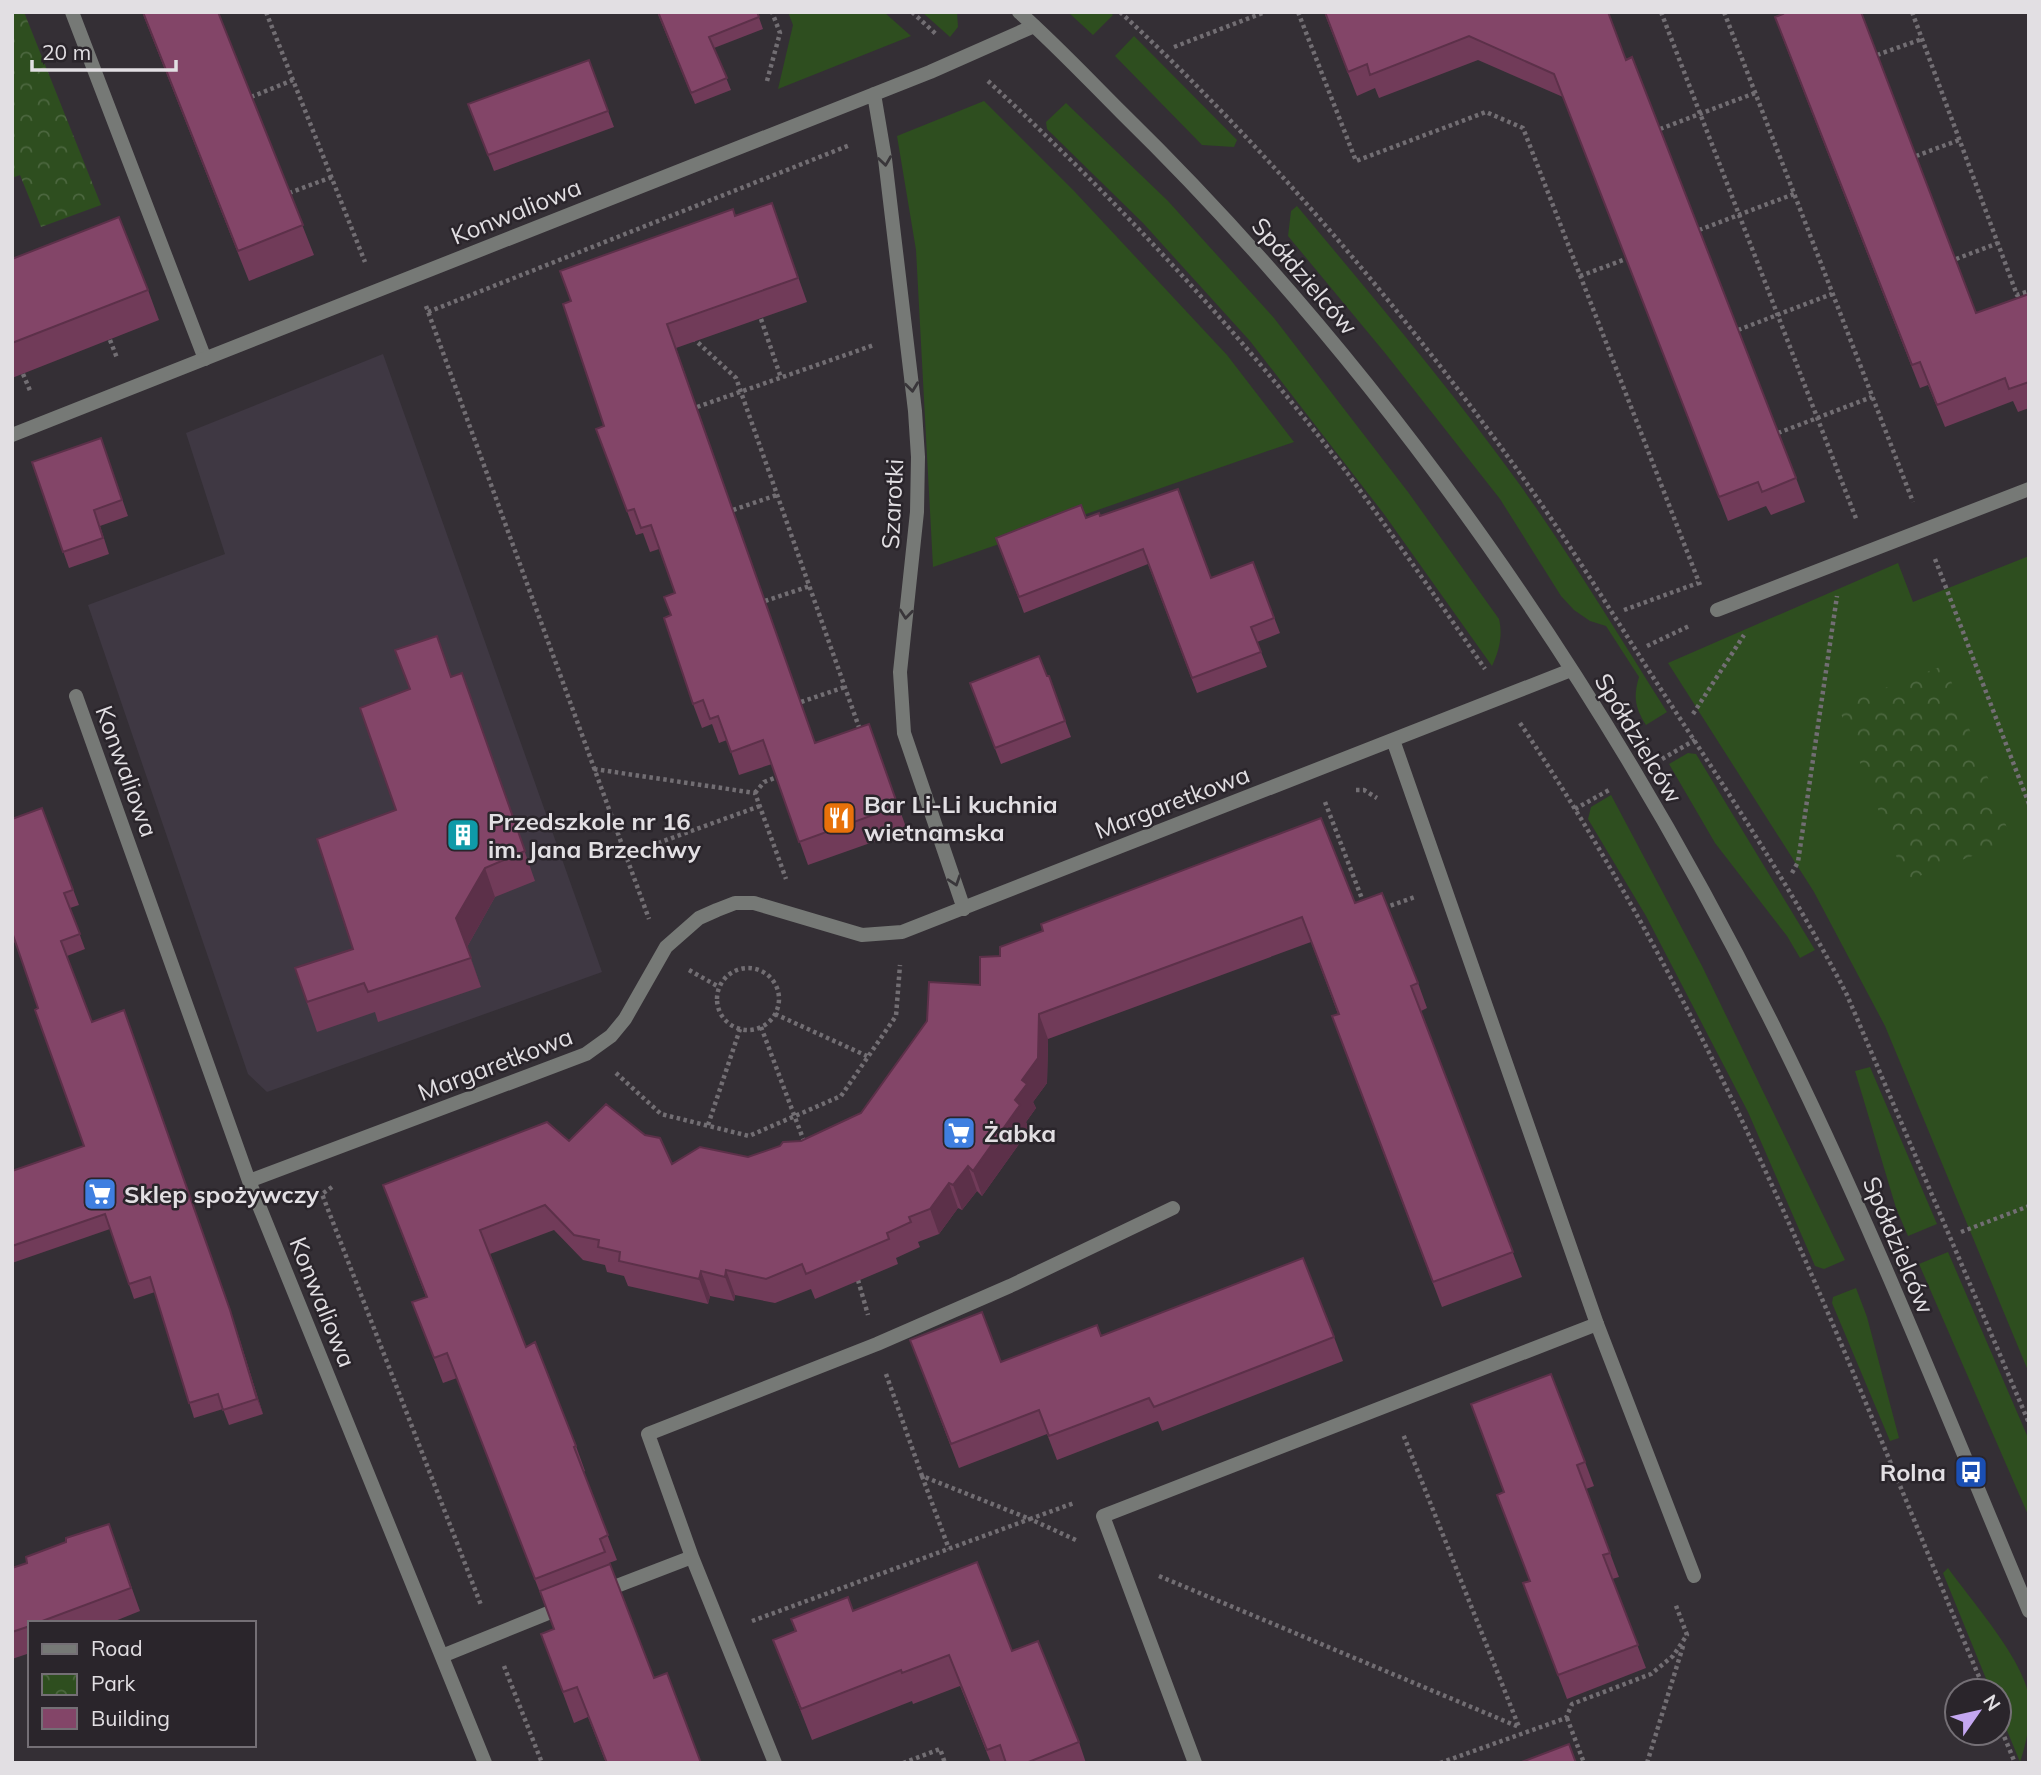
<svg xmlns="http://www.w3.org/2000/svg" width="2041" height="1775" font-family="Mulish,sans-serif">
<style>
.built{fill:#3f3843}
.grass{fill:#2e4e1f}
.park{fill:url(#park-crowns)}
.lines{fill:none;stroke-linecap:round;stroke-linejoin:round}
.path{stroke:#726e73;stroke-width:4.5;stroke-dasharray:3.5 3.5;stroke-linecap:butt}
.service{stroke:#767976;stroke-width:14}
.minor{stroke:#767976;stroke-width:14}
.tertiary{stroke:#767976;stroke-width:14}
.wall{fill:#713b59}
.shaded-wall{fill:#5c3049}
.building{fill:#834568;stroke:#5c3049;stroke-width:2}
.oneway{stroke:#39363a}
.labels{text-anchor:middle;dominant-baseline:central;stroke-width:5;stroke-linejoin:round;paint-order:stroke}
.street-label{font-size:24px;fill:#e2dfe3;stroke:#2a252b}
.poi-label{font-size:24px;font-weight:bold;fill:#e2dfe3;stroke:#2a252b;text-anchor:start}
</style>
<defs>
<pattern id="park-crowns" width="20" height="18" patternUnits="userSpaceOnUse" patternTransform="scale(1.75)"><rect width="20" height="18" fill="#2e4e1f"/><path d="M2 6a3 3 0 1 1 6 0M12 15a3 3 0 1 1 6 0" fill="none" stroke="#4c673f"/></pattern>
</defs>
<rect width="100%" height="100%" fill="#342f35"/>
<path class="built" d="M383,354L602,972L267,1092L248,1074L88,605L225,554L186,433Z"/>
<path class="grass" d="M788,12H884L911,36L778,89L793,25Z
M922,12H957L958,27L950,37Z
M1068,12H1110L1113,15L1093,35Z
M1134,36L1237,140L1234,147L1202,145L1115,56Z
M984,101L1075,192L1227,355L1294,442L933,567L916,250L897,136Z
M1066,103L1168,201L1274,318L1408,492L1499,619C1503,636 1499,651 1492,666L1384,514L1250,341L1143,223L1047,129L1046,122Z
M1297,206C1373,297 1450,388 1520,485C1572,558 1619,636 1667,712L1646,725C1635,708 1633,697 1639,677L1606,626L1590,621L1574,610L1561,596L1500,499L1385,353L1288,236L1291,211Z
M2029,556V1373L1885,1026L1814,892L1668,663L1898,563L1913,602Z
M1688,753L1696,754L1815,950L1800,958L1787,936L1715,843L1669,764Z
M1611,795L1702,966L1845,1260L1824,1269L1815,1266L1748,1112L1646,916L1588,819L1591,807Z
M1870,1067L1937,1224L1908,1236L1896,1208L1855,1071Z
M1948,1252L2029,1440V1517L1919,1264Z
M1856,1288L1867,1317L1899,1438L1890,1441L1832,1303L1833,1297Z
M1948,1568C1970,1599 2025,1661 2029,1698C2031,1720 2027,1741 2020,1762L1999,1711V1691H1991L1943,1573Z"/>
<path class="park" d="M12,12H24L101,205L41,227L20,175L12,178Z
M1945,665L2012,841L1906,881L1838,706Z"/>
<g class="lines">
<path class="path" d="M266,12L365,262
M912,12L937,35
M1120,12C1265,145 1401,308 1516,468C1564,535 1607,605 1651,674C1719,779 1790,884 1847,995L2029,1423
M1298,12L1356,161L1486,112L1523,128L1700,585
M1661,12L1857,521
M1724,12L1913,502
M1912,12L2017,295L2029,291
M1174,47L1265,12
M1877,55L1922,39
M767,81L780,33L772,12
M988,81C1118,201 1241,333 1348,474C1395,538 1440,603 1485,669
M251,97L293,80
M1660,129L1755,93
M1916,156L1959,140
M289,193L332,177
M1699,230L1794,194
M1956,259L1998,243
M1580,276L1626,259
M426,306L649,919
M428,312L850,145
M761,319L781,378
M1738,330L1832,294
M693,338L736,378L861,733
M110,340L117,358
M23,374L31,393
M697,407L874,345
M1778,433L1872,397
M733,510L777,495
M1935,559L2029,804
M765,601L810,586
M1624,610L1698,583
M1647,646L1689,626
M801,702L845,687
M1693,714L1744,635
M1520,723C1576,807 1627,894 1674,984C1794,1212 1885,1454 1985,1691
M1662,759L1695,740
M594,769L755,793L786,879
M1356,790H1364L1377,798
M755,793L764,782L777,777
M1325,802L1364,904
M1575,809L1609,790
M625,855L760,806
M1792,873L1798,862L1837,596
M1384,908L1415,897
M717 999a31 31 0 1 1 62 0a31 31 0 1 1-62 0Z
M689,970L719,987
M775,1014L867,1056
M761,1027L805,1144
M616,1073L661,1114L749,1136L841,1096L896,1016L900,965
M708,1125L740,1029
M332,1187L322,1194L481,1605
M1961,1232L2029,1206
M858,1280L868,1315
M886,1374L922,1476L1030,1519L1074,1503
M922,1476L949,1549
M1159,1576L1519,1727L1403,1434
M752,1621L1030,1519L1078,1541
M504,1666L542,1763
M1567,1718L1584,1763
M1999,1724L2015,1763
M903,1763L940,1749L945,1763
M1440,1763L1566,1718L1572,1704L1651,1674L1673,1656L1687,1635L1675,1603
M1647,1763L1684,1643"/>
<path class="service" d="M72,12L205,359
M1717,610L2029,489
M1597,1324L1694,1576"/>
<path class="minor" d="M874,94L885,159L915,411L918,457L917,512L900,672L904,733L964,909
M12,435L930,72L1034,26
M76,696L249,1181L485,1763
M249,1181L586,1054L611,1036L625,1019L666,947L699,918L717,910L735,903H754L862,935L902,932L1571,670
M692,1557L775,1763
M601,1592L692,1557L648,1434L877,1344L1010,1286L1173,1208
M442,1656L563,1607
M1195,1763L1103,1516L1597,1324L1393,740"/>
<path class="tertiary" d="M1019,12C1055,44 1088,79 1122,113C1391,376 1609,694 1776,1031C1870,1220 1947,1416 2029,1611"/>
</g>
<path class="wall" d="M142,12H218L314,255L249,281Z
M657,12H757L763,29L714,48L731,90L695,104Z
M1324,12L1626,60L1796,478L1805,502L1771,515L1766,506L1728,521L1563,97L1478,60L1379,98L1375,88L1357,96Z
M1781,12H1861L1976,313L2029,294V408L2018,412L2013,401L1945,427L1928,385L1920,388L1783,39L1775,17L1782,14Z
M589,60L614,127L494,171L468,104Z
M772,203L807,302L676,348L815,743L869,724L907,830L808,865L772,764L739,775L727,740L719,743L712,724L702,728L693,704L671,615L675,593L659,549L650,552L643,533L636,535L596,429L604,426L571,301Z
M12,259L148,290L159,320L12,378Z
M101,438L128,516L100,526L109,554L69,568L32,462Z
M1100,516L1211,578L1253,562L1280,633L1257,642L1267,667L1197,693L1148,564L1024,613L996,538L1086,518Z
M462,673L535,881L495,897L467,947L481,987L378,1022L375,1012L317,1032L295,968L353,949L451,677Z
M1049,676L1071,737L1001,764L976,700Z
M42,808L79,905L70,908L85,949L67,956L92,1022L235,1325L263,1414L229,1425L223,1409L194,1418L155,1292L134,1299L110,1229L12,1263V1171L84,1146L16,942L12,943V819Z
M1355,903L1418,983L1427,1008L1421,1011L1522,1277L1442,1307L1341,1041L1338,1014L1311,942L1048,1039L1047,1083L1033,1102L1036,1108L1026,1122L1029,1130L982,1196L977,1191L962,1210L958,1208L939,1234L918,1242L920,1247L896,1258L898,1264L815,1299L811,1289L775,1303L735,1295L734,1301L710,1296L708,1304L628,1286L624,1276L607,1272L605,1265L583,1260L554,1230L490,1254L526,1347L576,1446L585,1471L583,1472L617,1560L609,1563L654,1678L701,1763H606L588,1717L574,1723L541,1634L554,1629L457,1378L443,1383L412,1302L426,1297L383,1185L569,1141L672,1164L748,1157L801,1141L861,1113L980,985L1000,956Z
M1101,1336L1334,1337L1343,1361L1162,1431L1158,1421L1057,1460L1047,1434L959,1468L910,1340L1001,1362Z
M1585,1462L1594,1486L1586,1489L1619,1577L1612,1579L1646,1668L1567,1699L1523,1583L1530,1581L1497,1495Z
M109,1524L140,1611L110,1623H30V1653L12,1659V1568L27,1563L66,1542Z
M853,1611L1012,1651L1079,1742L1086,1763H991L960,1686L913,1704L912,1701L812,1740L773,1640L795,1631L791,1619Z"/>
<path class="shaded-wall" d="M485,868L495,897L467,947L481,987L456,918Z
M124,1010L235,1325L263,1414L257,1399Z
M1039,1014L1048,1039L1047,1083L1033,1102L1036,1108L1026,1122L1029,1130L982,1196L973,1171L1015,1100L1022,1080Z
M968,1166L977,1191L962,1210L953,1185Z
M949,1183L958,1208L939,1234L930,1209Z
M726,1270L735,1295L734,1301L725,1277Z
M701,1271L710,1296L708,1304L699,1279Z"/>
<path class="building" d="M143,12H218L303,225L238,251Z
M658,12H757L759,17L709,37L727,78L691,93Z
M1325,12H1608L1626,60L1632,57L1796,478L1762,492L1758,482L1719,497L1554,74L1469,36L1370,75L1367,64L1348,72Z
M1782,12H1861L1976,313L2029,294V382L2009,389L2005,378L1937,405L1920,362L1912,365L1775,17L1783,14Z
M589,60L608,111L488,155L468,104Z
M772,203L798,278L667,324L815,743L869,724L898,806L799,842L763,740L731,752L718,716L710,719L703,700L693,704L664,618L671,615L664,597L675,593L651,525L641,528L634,509L627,511L596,429L604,426L563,304L571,301L560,271L733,209L735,216Z
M119,217L148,290L12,343V259Z
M101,438L122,500L94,510L103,538L63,552L32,462Z
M1178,489L1211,578L1253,562L1274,618L1251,627L1261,652L1192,678L1143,549L1019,597L996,538L1081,505L1086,518L1099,513L1100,516Z
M437,636L451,677L462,673L525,851L485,868L456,918L471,958L368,992L364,983L307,1002L295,968L353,949L317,839L396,810L360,708L410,689L395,650Z
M1039,656L1047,676H1049L1065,721L995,748L970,683Z
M42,808L73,890L64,893L80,934L61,941L92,1022L124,1010L230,1310L257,1399L223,1410L218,1394L189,1403L150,1277L129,1284L105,1214L12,1246V1171L84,1146L35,1010L38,1008L12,932V819Z
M1321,818L1355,903L1382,893L1418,983L1411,986L1513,1252L1433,1282L1332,1016L1339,1014L1302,917L1039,1014L1038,1058L1022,1080L1027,1084L1015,1100L1020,1105L973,1171L968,1166L953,1185L949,1183L930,1209L909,1217L911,1222L887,1233L889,1239L806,1274L802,1264L766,1279L726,1270L725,1277L701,1271L699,1279L619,1261L620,1252L598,1247L599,1240L574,1235L545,1205L480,1230L526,1347L535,1342L576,1446L574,1447L608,1535L600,1539L605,1552L535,1579L447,1353L434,1358L412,1302L427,1297L383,1185L547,1122L569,1141L606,1104L645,1135L660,1138L672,1164L700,1147L748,1157L780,1146L783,1142L801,1141L861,1113L927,1021L929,982L980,985V957L1000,956V947L1043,931L1041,924Z
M1303,1258L1334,1337L1154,1407L1149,1398L1049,1436L1039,1410L951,1444L910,1340L982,1312L1001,1362L1097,1325L1101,1336Z
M1551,1374L1585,1462L1577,1465L1610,1553L1603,1555L1638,1645L1558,1675L1523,1583L1530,1581L1497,1495L1504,1492L1471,1404Z
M109,1524L131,1588L37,1623H30V1626L12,1632V1568L27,1563L26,1557L66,1542V1538Z
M977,1562L1012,1651L1038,1641L1079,1742L1026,1763H1006L1000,1745L987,1750L949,1655L902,1673L901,1670L801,1709L773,1640L796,1631L791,1619L848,1597L853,1611Z
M610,1564L654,1678L667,1673L701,1763H607L577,1687L563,1692L541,1634L554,1629L540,1591Z
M1569,1744L1576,1763H1519Z"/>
<defs><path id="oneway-chevron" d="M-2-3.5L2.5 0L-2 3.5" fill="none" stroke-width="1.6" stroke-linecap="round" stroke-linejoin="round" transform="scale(1.75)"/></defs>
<g class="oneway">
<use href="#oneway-chevron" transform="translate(885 161) rotate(82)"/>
<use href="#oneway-chevron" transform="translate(912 387) rotate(83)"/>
<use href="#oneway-chevron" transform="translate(906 614) rotate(96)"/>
<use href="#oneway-chevron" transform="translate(955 881) rotate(71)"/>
</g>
<defs>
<symbol id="restaurant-square" viewBox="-11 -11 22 22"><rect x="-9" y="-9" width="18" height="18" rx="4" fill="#e8710a" stroke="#2a252b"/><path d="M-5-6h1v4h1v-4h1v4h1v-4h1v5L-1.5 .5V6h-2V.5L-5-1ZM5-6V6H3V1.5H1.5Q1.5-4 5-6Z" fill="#fff"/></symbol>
<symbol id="building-square" viewBox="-11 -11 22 22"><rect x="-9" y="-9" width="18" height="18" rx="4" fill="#0f9aa8" stroke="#2a252b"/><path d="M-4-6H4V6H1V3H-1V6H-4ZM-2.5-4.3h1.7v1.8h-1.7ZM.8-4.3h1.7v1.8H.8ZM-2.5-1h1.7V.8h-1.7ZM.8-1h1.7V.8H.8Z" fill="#fff"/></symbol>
<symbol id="supermarket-square" viewBox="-11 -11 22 22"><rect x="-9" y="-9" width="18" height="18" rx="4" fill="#3f7fe0" stroke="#2a252b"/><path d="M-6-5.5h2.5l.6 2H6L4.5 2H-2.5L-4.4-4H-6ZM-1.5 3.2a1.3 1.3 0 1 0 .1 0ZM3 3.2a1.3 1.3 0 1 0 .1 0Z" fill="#fff"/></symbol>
<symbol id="bus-square" viewBox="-11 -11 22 22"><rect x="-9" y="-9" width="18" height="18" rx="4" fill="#1a4fb4" stroke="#2a252b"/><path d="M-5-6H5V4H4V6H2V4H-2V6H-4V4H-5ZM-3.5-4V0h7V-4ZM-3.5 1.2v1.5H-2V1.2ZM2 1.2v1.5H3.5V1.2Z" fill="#fff"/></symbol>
</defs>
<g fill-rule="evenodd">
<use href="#restaurant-square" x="820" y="799" width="38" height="38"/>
<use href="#building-square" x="444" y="816" width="38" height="38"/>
<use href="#supermarket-square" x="940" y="1114" width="38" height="38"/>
<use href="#supermarket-square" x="81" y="1175" width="38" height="38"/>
<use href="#bus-square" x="1952" y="1453" width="38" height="38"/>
</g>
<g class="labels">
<g class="street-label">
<text transform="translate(516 211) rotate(-22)">Konwaliowa</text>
<text transform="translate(1305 276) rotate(49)">Spółdzielców</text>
<text transform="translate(892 504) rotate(-87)">Szarotki</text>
<text transform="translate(1639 738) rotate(59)">Spółdzielców</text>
<text transform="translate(127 771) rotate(70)">Konwaliowa</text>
<text transform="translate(1172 802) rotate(-21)">Margaretkowa</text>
<text transform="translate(495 1064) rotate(-21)">Margaretkowa</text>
<text transform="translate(1899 1245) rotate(67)">Spółdzielców</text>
<text transform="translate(323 1302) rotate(68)">Konwaliowa</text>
</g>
<g class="poi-label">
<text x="864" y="804">Bar Li-Li kuchnia<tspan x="864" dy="28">wietnamska</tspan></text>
<text x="488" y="821">Przedszkole nr 16<tspan x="488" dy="28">im. Jana Brzechwy</tspan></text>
<text x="984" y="1133">Żabka</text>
<text x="124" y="1194">Sklep spożywczy</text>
<text x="1946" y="1472" text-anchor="end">Rolna</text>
</g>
</g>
<rect width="2041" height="1775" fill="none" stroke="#e2dfe3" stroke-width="28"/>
<rect x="28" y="1621" width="228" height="126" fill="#2a252b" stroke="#746f75" stroke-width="2"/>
<rect x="42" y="1644" width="35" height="10" fill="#767976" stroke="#746f75" stroke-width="2"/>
<text x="91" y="1656" font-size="21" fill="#e2dfe3">Road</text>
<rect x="42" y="1674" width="35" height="21" fill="url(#park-crowns)" stroke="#746f75" stroke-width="2"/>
<text x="91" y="1691" font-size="21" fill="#e2dfe3">Park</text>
<rect x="42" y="1708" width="35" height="21" fill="#834568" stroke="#746f75" stroke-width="2"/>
<text x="91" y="1726" font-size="21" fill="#e2dfe3">Building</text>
<g transform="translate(1978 1712) rotate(56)"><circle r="33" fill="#2a252b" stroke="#746f75" stroke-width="2"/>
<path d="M0-5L12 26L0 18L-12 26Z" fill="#c4a7f1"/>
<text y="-10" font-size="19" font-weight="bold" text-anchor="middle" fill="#e2dfe3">N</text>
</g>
<path d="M32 60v10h144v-10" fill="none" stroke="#e2dfe3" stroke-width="3.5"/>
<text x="42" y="60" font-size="21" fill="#e2dfe3" stroke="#2a252b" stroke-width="5" paint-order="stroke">20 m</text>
</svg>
